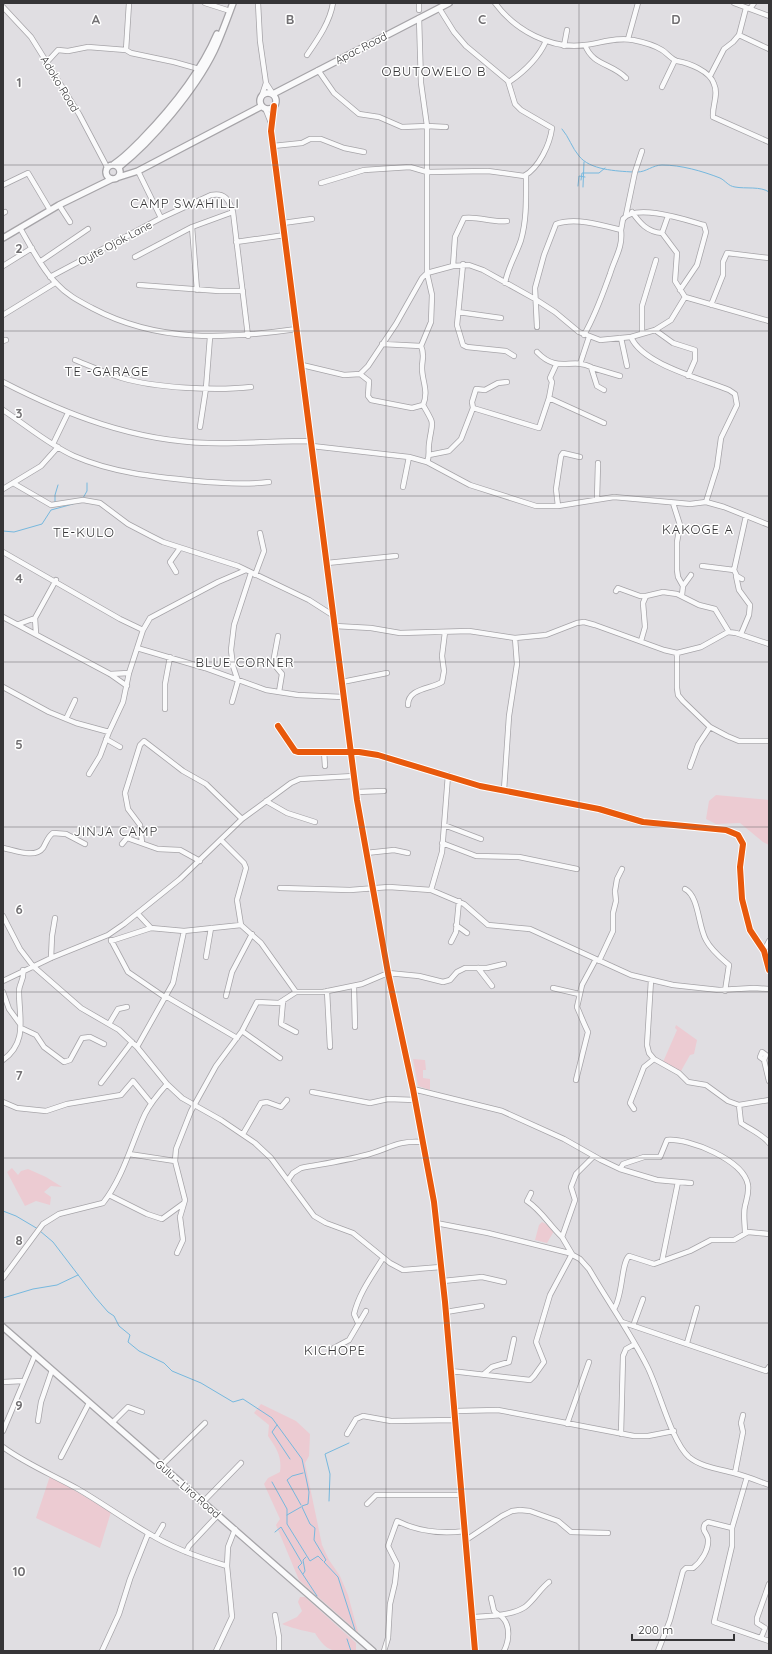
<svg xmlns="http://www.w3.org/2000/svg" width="772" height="1654" font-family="Quicksand,sans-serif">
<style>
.green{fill:#eccbd2}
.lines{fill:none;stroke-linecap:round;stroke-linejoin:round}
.stream{stroke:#76b8de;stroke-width:1}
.minor-casing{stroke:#a6a4a8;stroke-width:6}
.major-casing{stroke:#a6a4a8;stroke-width:8}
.minor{stroke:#fafafb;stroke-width:4.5}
.major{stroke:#fafafb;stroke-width:5.5}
.cycleway-casing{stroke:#fff;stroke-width:8}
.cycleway{stroke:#e8590c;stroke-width:6}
.grid{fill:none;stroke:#727073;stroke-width:1;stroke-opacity:0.55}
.labels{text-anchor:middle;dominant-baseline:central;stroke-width:3;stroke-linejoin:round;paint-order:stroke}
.street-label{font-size:11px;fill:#363537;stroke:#fff}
.quarter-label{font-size:13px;letter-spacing:1px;fill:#363537;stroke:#fff}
.grid-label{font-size:13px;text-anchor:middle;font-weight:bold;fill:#727073;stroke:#fff;stroke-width:3;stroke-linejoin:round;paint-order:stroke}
</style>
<rect width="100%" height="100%" fill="#e0dee2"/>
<path class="green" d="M716,795L769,800V845L763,842L740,823L716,824L706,819L709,801Z
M676,1025L697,1040L694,1054L690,1055L681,1071L669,1069L663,1062L677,1030L675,1028Z
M413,1059L425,1060L426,1070H423V1078L430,1079V1090L418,1086Z
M12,1168L18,1175L21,1171L28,1169L46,1177L62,1187L51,1186L44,1192L51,1197L50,1205L36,1201L25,1206L7,1172Z
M542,1222L550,1226L554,1231L547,1243L535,1240L539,1225Z
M261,1404L296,1421L310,1434L309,1456L305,1463L322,1545L329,1560L340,1576L348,1595L358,1632L299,1580L276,1525L280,1519L264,1484L268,1478L280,1472C282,1457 277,1449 268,1436L269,1425L254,1413Z
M50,1476L111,1512L100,1548L36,1518Z
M300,1597H305L356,1643V1651C334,1651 328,1654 315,1633C308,1632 288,1627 282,1624L297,1617L302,1611L298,1602Z"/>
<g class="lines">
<path class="stream" d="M562,129C569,137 572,148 579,156C590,170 616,171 633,172
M638,172C646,172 653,165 662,165C681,165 702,171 720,178C726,181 728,186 735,187C745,189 761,186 769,192
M581,180L582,173H599L605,168
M578,186L579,176L585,177
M583,187L584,162
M83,498L87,491V483
M55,502V495L58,485
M3,531L14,532L42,524L51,510L73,504
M3,1211L16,1216L38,1229
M40,1231L53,1242L95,1297L108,1312L114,1316L119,1326L130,1335L128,1342L139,1351L164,1363L172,1371L201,1383L233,1402L243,1399L272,1418L302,1459L309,1492L308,1504L302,1506V1507L310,1524L315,1528L314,1540L326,1560L324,1562L338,1577L355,1630
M3,1298L33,1289L57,1285L78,1275
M277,1425L272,1432L290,1459
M272,1482L287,1509V1524L310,1561L318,1556L323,1561
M329,1501L330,1474L325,1454L349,1443
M301,1505L287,1480L292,1476L303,1473
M287,1515L301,1507
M275,1532L281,1527L302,1563L298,1567L317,1596
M303,1574L305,1571L303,1560L306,1557
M347,1639L351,1651"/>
<defs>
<path id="minor" d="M129,3L126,50L131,53L174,62L199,69
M205,3L227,10
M258,3L260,41L266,83L262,95
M419,3V10
M495,3C515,30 551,50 585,45C601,43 617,37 633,40C643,42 654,45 662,50C667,53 671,59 677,61C689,63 710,71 714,84C719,95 712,105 713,117L769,142
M734,3L769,16
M3,7L31,37L79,114L107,167
M750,9L754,3
M419,18L421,83L427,126V273L432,295L431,322L421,346
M739,35L769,49
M628,39L638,3
M585,45C593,66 612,63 626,78
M564,46L567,30
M307,55C318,39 330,22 333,3
M47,62L58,50L68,51L88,47L126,50
M318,70L334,93L359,114L379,117L402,127L427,126L446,127
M710,76L724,49L733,42L739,35L746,8
M509,82C525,71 538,59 546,41
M266,83L273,94
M662,87L675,60
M274,106L271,131L357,800L388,973L413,1089L434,1202L445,1302L475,1651
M265,108L271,123
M273,146L302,143L310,139H321L344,148L364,152
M138,171L161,218
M321,183L364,170L410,167L427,172L488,171L524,176C539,168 550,144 552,128L521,110L515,104L508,81L466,46L454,32L439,8
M3,185L28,173L50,210
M59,205L70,222
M632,212C640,223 647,232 662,233L668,216
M3,213L5,212
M626,215L635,172L642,151
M283,223L312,219
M192,227L197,290
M20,228C30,245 43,271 57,284C67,295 79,301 92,308C158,343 226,339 297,329
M621,230L623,219C636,203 686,220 704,225L706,232L697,265L680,290
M662,233L677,253L675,281L685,297
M236,242L285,235
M135,257L192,227L233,212
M41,261L88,229
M463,264L457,325L463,345L467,347L506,351L514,356
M3,266L32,248
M453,266L455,237L464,218C479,216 492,223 507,221
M50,277L161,218L211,195C225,192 229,200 233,212L248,336
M505,283C508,267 516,255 521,240C527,219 526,197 526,175
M139,285L219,291H243
M711,305L723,275V262L727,253L769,258
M458,312L501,318
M3,315L55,283
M537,327L535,288L544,255L556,224C575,217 602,225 621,230C623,248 615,257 610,274C602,296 596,314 584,335
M655,330L673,343L695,350V360L688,376
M642,334V306L656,260
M631,337C643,365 703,379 729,390L735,394L737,405L721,438L717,467L706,502
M621,338L627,366
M3,341L6,340
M537,352C558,374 571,357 591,367L597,386L604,390
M75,360C90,366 106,373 122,378C155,388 216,391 251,387
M580,364L589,337
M302,365L344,375L360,374L368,366L396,324L422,278L427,273L453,266L469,265L483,270L535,299L555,312L579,332L600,340L631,337L655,330L671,320L685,297L769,321
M593,368L620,376
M360,374L369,381L368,396L371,400L412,408L423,405C429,391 422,381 422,368C422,359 425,355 421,346L382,344
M3,382C67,415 134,441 208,443C242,444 277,441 311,441
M549,398L552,382L550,378L556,365
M423,405C436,427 432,420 429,444C428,451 430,456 427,462
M473,408L472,402L476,389L485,390L498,383L507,382
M3,410C26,425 49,445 74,456C113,473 155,477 196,481C220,483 245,485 269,482
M200,427L206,388L210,337
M53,444L68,413
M312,446L409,457L427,462L470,485L536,506H558L614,497L690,504L706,502L724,507L769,525
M429,455L449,451L461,439L473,408L539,428L549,398L604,423
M13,483L51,505L83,500L100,503L128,524L151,536L163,542L238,566L309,600L334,616
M403,487L409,457
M3,489L41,466L58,447
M597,499L598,463
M673,503L680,525L677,542V570L678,577L683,586
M558,506L556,489L561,456L563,453L580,457
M3,552L120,619L143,630
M327,563L396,556
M702,566L734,570
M176,572L170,562L180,548
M255,575L264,551L260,533
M736,576L739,590L750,605L749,615L741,634
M742,579L737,576L734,570L746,516
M616,591L618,588L640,596H646
M682,595L683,586L691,575
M3,617L110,674L127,686
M19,624L35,618
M335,626L371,628L400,633L469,631L515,638L546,635L577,623L584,622L595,625L664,650L677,653L701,647L728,632L736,633L769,644
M36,634L35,618L56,580
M278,636L273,663L282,674L279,692
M641,641L645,627L643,603L646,596L663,592L677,594L699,605L715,609L729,632
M137,648L205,668L266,690L298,695L343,697
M677,653V688L678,695L683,701L710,727L727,736L739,741H769
M110,674L129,673
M342,682L387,673
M3,687L49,712L76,723L109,732L123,702L129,673L143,630L150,618L218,582L246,570
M232,702L238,681L233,666L231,650L234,625L251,573
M408,705C408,688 431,689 442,682L444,671L442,656L445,632
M165,709V684L170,657
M66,719L75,700
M278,726L295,751L298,752H359L378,755L480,786L599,809L643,822L726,830L738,835L743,844L740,867L742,899L750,930L764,951L769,970
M106,739L120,747
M324,751L325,766
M690,767L698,745L710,727
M89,774L100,756L109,732
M504,790L509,716L517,664L515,638
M356,792L384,791
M266,801L287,813L315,822
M444,825L481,839
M221,840L244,863L246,868L237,900L241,925
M142,843L140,825L128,809L125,793L140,745L144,741L183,771L206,784L242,819
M442,843L476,856L519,857L577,869
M122,844L127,838L158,849L180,850L200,861
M3,848C14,850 35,859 43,848C46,843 48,836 53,833L66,834L85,844
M366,853L394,850L408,853
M280,888L350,890L389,887L431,890L464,904L488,925L530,929L631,975L673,985L719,990L754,988L769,989
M685,889C699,896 698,926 706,940C711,950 721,958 729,965L725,991
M431,890L442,852L448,775
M138,914L151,928
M3,916L20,949L33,966L81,1008L119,1030L137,1047L167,1084L182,1098L221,1120L255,1143L271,1158L314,1216L326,1223L353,1233L390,1263L403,1270L441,1267
M456,925L467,933
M111,940L128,972L166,998
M111,941L151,928L184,931L241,925L261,943L296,992
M451,942L456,932L459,901
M764,951L769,941
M206,957L211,928
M51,958L52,936L55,918
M599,961L613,931V913L616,901L615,891L617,879L622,869
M478,968L492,986
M651,980L647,1045L649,1053L654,1059L679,1073L688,1082L706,1085L728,1101L739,1105L769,1100
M3,981L51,958L108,935L124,924L180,879L242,819L291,783L300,779L354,776
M354,986L355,1027
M553,988L579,994
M327,991L330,1047
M3,992L9,1009L20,1024
M226,996L232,972L252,934
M167,997L237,1038
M283,1001L281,1024L296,1032
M109,1024L118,1009L127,1007
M21,1028L36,1035L44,1047L64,1062L70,1060L82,1038L90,1037L104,1044
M242,1031L280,1058
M137,1047L173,983L184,931
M3,1060C28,1042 19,1018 19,991C19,984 25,978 23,970
M764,1060L760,1057L762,1052L766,1055L764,1060L769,1081
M576,1080L588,1032C584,1024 581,1016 577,1007L582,985L596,959
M101,1083L132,1042
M413,1089L502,1111L564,1139L601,1160L620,1169L623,1164L644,1157H660L667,1140C689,1138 744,1160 748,1185C749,1193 747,1198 745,1206C743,1214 745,1224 745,1233
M312,1092L370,1103L388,1099L415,1100
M3,1102L17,1108L46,1111L67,1104L121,1095L133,1081L151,1103
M739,1105L741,1123C751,1130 762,1134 769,1143
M634,1109L630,1103L644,1067L654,1059
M243,1134L261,1103L267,1102L281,1107L287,1100
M129,1154L175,1161
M620,1169L657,1180L691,1183
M288,1180L293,1173L301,1168C322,1164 344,1161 366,1155C389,1149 397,1140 423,1142
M531,1193L527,1201C542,1211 549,1225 562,1237
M109,1195L147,1214L162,1219L184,1203
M436,1223L488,1233L569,1253L580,1259L589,1269C608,1302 630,1332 647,1366C659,1389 671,1441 689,1457C701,1467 719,1469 734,1473C746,1476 758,1481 769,1485
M177,1253L183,1240L180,1217L185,1200L175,1161L176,1149L191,1111L216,1066L242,1031L257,1002L279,1003L296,992H323L362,984L388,973L419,976L443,982L450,980L457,972L465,968H487L504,964
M662,1261L678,1182
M3,1278L43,1224L59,1214L103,1203C123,1178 132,1142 145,1114C151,1102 159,1093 167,1084
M443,1281L482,1277L504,1282
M614,1309C623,1296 621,1263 629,1256L654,1264L690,1251L711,1240H734L748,1232L769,1234
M446,1312L482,1306
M622,1322L766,1371L769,1367
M358,1323L354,1314C359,1293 372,1276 383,1258
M633,1326L643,1299
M687,1343L697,1308
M334,1348L349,1340L366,1311
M451,1371L530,1380L534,1376L544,1362L536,1342L550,1295L572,1254L562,1237L575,1200L571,1187L576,1174L594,1156
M484,1374L492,1367L509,1362L514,1339
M3,1382L23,1381
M455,1411L498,1410L634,1436H648L674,1431
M38,1421L41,1402L52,1370
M112,1423L128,1407L142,1412
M567,1424L589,1362
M3,1431L35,1355
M347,1434L356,1419L363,1416L391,1421L455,1420
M621,1434L623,1356L626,1349L635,1344
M3,1447C26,1464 53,1475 78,1489C102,1503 124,1519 148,1533C172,1548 200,1558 227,1566
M61,1457L89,1403
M161,1466L205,1423
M735,1473L743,1432L741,1423L743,1415
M747,1477L732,1528V1546L714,1622L769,1641
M203,1502L241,1463
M367,1504L376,1495H461
M156,1537L163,1525
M466,1540L502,1516L512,1511L520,1510L530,1511L558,1521L571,1532L608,1533
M186,1552L189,1546L218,1515
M491,1598L494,1611C496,1613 499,1615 502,1617C511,1626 509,1641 504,1651
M275,1615L279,1637V1651
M472,1617C488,1616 511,1616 525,1607C534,1600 540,1589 549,1582
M761,1638L765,1628L757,1623V1618L769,1584
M102,1651L119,1614L130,1579L148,1534
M216,1651L232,1617L227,1566L228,1547L235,1529
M384,1651L388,1638L390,1604L395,1583L397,1564L388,1546L397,1521C419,1532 442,1534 465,1531
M658,1651L670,1620L683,1571L686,1568H693C701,1562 709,1550 708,1539C707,1532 701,1531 705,1524L708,1522L732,1528"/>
<path id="major" d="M260 101a8 8 0 1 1 16 0a8 8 0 1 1-16 0Z
M273,94L449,3
M114,164C125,157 133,148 142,139C172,108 200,74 217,34
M106 172a7 7 0 1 1 14 0a7 7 0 1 1-14 0Z
M119,167C152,141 195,90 214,51C221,36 227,19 233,3
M119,177L138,171L262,106
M3,238L59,205L112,179
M3,1327L373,1651"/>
</defs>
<use href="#minor" class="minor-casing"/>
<use href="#major" class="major-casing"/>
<use href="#minor" class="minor"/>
<use href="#major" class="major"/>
<defs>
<path id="cycleway" d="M274,106L271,131L357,800L388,973L413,1089L434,1202L445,1302L475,1651
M278,726L295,751L298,752H359L378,755L480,786L599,809L643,822L726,830L738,835L743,844L740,867L742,899L750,930L764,951L769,970"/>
</defs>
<use href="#cycleway" class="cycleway-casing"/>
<use href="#cycleway" class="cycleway"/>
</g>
<path class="grid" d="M193,3V1651M386,3V1651M579,3V1651M3,165H769M3,331H769M3,496H769M3,662H769M3,827H769M3,992H769M3,1158H769M3,1323H769M3,1489H769"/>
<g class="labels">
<g class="street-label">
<text transform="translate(361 48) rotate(-27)">Apac Road</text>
<text transform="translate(60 84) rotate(59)">Adoko Road</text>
<text transform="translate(115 243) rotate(-28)">Oyite Ojok Lane</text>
<text transform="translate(188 1489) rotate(41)">Gulu - Lira Road</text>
</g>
<g class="quarter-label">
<text x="434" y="71">OBUTOWELO B</text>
<text x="185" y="203">CAMP SWAHILLI</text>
<text x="107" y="371">TE -GARAGE</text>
<text x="698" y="529">KAKOGE A</text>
<text x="84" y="532">TE-KULO</text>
<text x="245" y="662">BLUE CORNER</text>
<text x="116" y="831">JINJA CAMP</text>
<text x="335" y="1350">KICHOPE</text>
</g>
</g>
<g class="grid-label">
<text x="96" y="24">A</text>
<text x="290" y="24">B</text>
<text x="482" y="24">C</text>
<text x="676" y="24">D</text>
<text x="19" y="87">1</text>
<text x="19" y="253">2</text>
<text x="19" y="418">3</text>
<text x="19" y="583">4</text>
<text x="19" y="749">5</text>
<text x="19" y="914">6</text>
<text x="19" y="1080">7</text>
<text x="19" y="1245">8</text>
<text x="19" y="1410">9</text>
<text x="19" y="1576">10</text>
</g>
<rect width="772" height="1654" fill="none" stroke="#363537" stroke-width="8"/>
<path d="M632 1634v6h102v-6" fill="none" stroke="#363537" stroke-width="2"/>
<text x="638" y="1634" font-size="12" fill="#363537" stroke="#ffffff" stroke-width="3" paint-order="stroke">200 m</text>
</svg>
